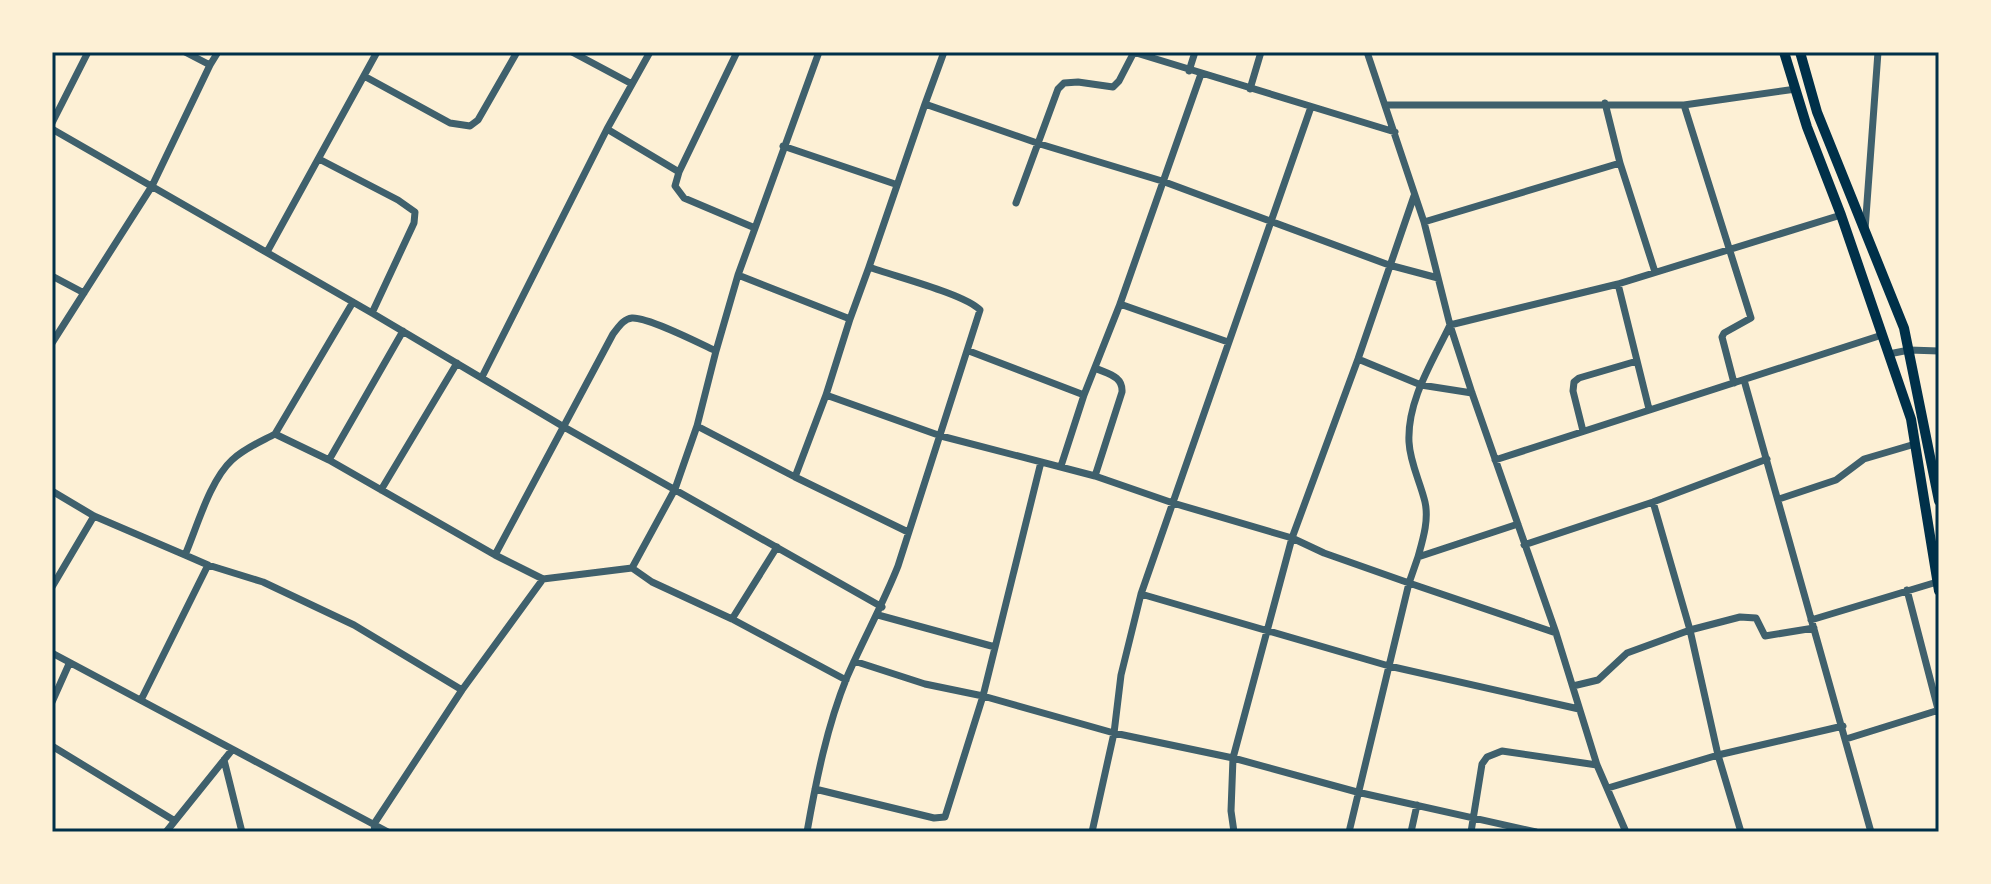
<svg xmlns="http://www.w3.org/2000/svg" width="1991" height="884" font-family="Quicksand,sans-serif">
<style>
.lines{fill:none;stroke-linecap:round;stroke-linejoin:round}
.minor{stroke:#3f606c;stroke-width:7}
.secondary{stroke:#003049;stroke-width:10}
.neatline{fill:none;stroke:#003049;stroke-width:3}
</style>
<rect width="100%" height="100%" fill="#fdf0d5"/>
<g class="lines">
<path class="minor" d="M572,52L632,84
M737,52L679,172L675,186L684,198L755,228
M1133,52L1395,132
M1367,52L1424,222L1450,325L1472,393L1556,633L1597,765L1626,832
M210,65L218,52
M1189,71L1195,52
M364,76L450,123L470,126L478,120L517,52
M1250,89L1261,52
M1605,103L1620,163L1655,272
M925,104L944,52
M1386,105H1684L1796,89
M1684,105L1751,318L1724,333L1722,337L1734,383
M52,123L88,52
M52,129L372,313L564,427L882,607
M607,129L679,172
M783,146L895,184
M319,159L398,200L415,212L414,223L372,313
M1016,203L1058,89L1064,83L1078,82L1113,87L1119,81L1134,52
M1424,222L1620,163
M1865,230L1878,52
M267,252L377,52
M869,267L925,104L1040,144L1162,181L1389,265L1438,278
M738,275L819,52
M52,276L84,293
M1618,284L1649,409
M1120,304L1228,342
M52,343L152,186L210,65L185,52
M716,351L738,275L850,319L826,395
M969,351L1084,395L1061,466
M1889,354L1909,350L1939,351
M1358,359L1421,385L1472,393
M1095,368C1108,374 1123,376 1122,392L1095,476
M482,377L607,129L650,52
M1744,380L1871,832
M1084,395L1120,304L1201,74
M1583,431L1573,391L1574,382L1579,378L1637,361
M275,434L353,302
M329,460L403,331
M1495,460L1882,335
M381,490L457,363
M52,491L94,516L185,555
M1779,499L1836,480L1864,459L1915,444
M1653,502L1690,630L1718,755L1741,832
M908,532L795,477L826,395L941,436L1095,476L1173,503L1292,538L1324,553L1409,583L1418,557L1518,524
M1524,545L1653,502L1767,459
M495,555L613,334C618,328 623,319 632,318C648,317 699,343 716,351L697,426
M1418,557C1423,539 1429,520 1425,502C1420,481 1410,463 1409,442C1407,400 1433,361 1450,325L1618,284L1841,215
M632,568L675,489L697,426L795,477
M52,587L94,516
M1907,590L1939,713
M1141,594L1389,666L1579,709
M878,615L995,647
M732,619L777,547
M1811,620L1937,582
M52,653L388,832
M854,661L925,684L983,696L1114,733L1233,758L1357,792L1536,832
M1573,686L1598,680L1627,653L1690,630L1740,617L1756,618L1765,636L1814,628
M462,690L354,625L263,582L208,565L185,555C197,527 210,480 232,460C245,448 260,442 275,434L329,460L495,555L543,579L632,568L652,582L732,619L846,680
M141,700L208,565
M52,702L69,664
M1846,739L1939,710
M52,746L175,821
M224,760L242,832
M1608,788L1718,755L1843,726
M815,789L934,818L945,817L983,696L1041,462
M166,832L232,750
M375,832L374,824L462,690L543,579
M807,832C816,781 827,726 847,677C863,640 883,604 898,566L980,310C965,294 893,276 869,267L850,319
M1092,832L1114,733L1121,675L1141,594L1311,107
M1234,832L1231,811L1233,758L1292,538L1358,359L1414,196
M1349,832L1409,583L1556,633
M1411,832L1417,805
M1471,832L1482,764L1487,757L1502,751L1597,765"/>
<path class="secondary" d="M1784,52L1807,127L1841,215L1911,419L1939,591
M1800,52L1817,112L1904,328L1939,501"/>
</g>
<rect width="1991" height="884" fill="none" stroke="#fdf0d5" stroke-width="108"/>
<rect x="54" y="54" width="1883" height="776" class="neatline"/>
</svg>
